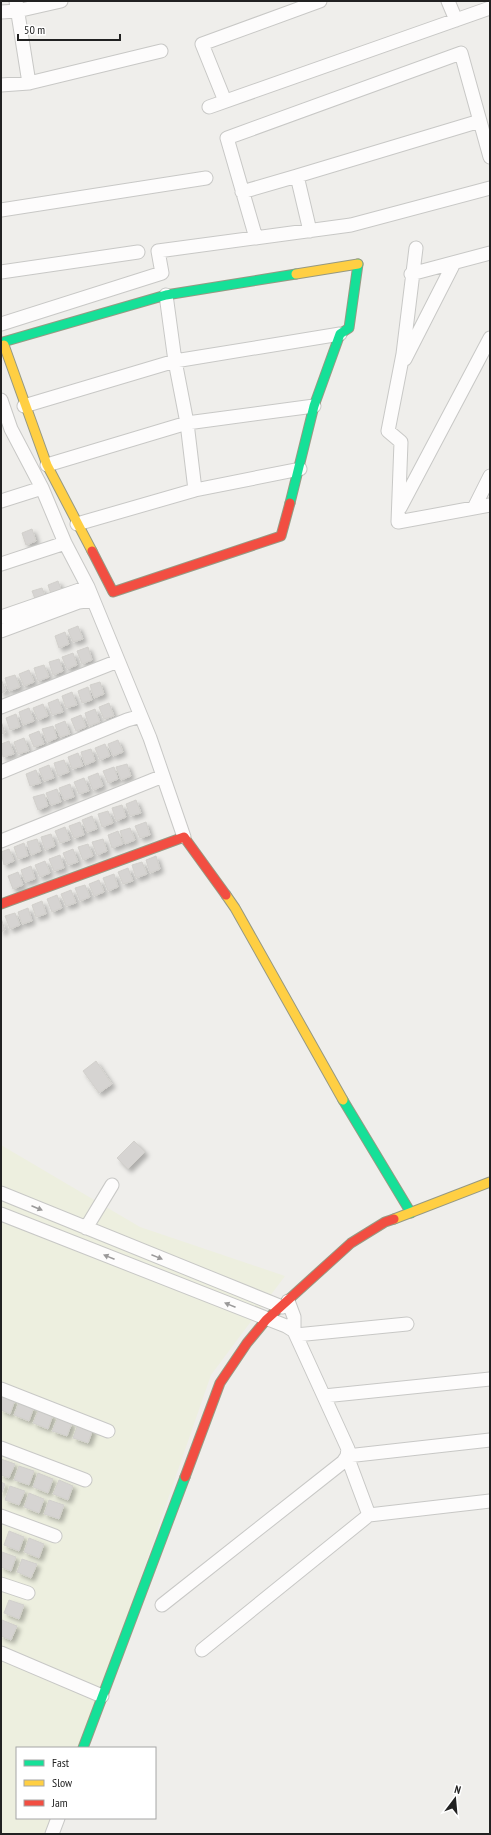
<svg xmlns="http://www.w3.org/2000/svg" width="491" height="1835" font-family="'PT Sans Narrow',sans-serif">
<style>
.farmland{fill:#edefdf}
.building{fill:#d6d4d2;stroke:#d2d0cc;filter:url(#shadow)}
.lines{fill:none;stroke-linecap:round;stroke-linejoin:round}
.street-casing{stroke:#c8c8c6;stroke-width:15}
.fast-casing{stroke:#969982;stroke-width:11}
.slow-casing{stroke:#969982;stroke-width:11}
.jam-casing{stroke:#969982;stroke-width:11}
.street{stroke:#fdfcfc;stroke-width:13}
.fast{stroke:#16e098;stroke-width:9}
.slow{stroke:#ffcf43;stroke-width:9}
.jam{stroke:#f24e42;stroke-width:9}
.oneway{fill:#9a9999}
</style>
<defs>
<filter id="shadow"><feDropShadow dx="3.5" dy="3.5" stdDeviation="2" flood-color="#0004"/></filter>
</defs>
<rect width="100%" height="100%" fill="#efeeeb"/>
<path class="farmland" d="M1,1145L140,1227L285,1276L211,1375L118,1643L80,1748H17V1818H54L48,1834H1Z"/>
<path class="building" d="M32,529L36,541L26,545L22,533Z
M58,581L63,594L52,597L48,585Z
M42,588L47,600L37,604L32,591Z
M78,626L83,639L73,642L68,630Z
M65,632L69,644L59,648L55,636Z
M88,647L92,660L82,664L77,651Z
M73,653L77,665L67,669L62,657Z
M59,659L63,671L53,675L49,662Z
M44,665L49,677L38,681L34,668Z
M29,670L34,682L24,686L19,674Z
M15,675L20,687L9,691L5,678Z
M1,679L6,691L1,693Z
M100,682L104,694L94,698L90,685Z
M88,687L92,700L82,703L78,691Z
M72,692L77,705L66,708L62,696Z
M58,699L63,712L52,715L48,703Z
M109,703L114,716L104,719L99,707Z
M43,704L48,716L38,720L33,708Z
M29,708L34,721L23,725L19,712Z
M95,709L100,722L89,726L85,713Z
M16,714L20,727L10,730L6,718Z
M81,715L86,727L76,731L71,719Z
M1,721L5,733L1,734Z
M65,721L70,734L60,737L55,725Z
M53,726L57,738L47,742L42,729Z
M39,731L44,744L34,747L29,735Z
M24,738L29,751L18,754L14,742Z
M118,740L123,752L113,756L108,744Z
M9,741L14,754L3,757L1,744Z
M105,744L110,756L100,760L95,748Z
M91,749L95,761L85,765L81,752Z
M78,753L83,766L72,769L68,757Z
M64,760L69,772L58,776L54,763Z
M127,764L131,776L121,780L116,767Z
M49,765L54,778L44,781L39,769Z
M114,767L118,779L108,783L103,771Z
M36,770L41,783L30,786L26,774Z
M98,773L103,786L93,790L88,777Z
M84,778L89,791L79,794L74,782Z
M70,784L74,797L64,800L59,788Z
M57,789L61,802L51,805L46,793Z
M44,794L48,806L38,810L33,797Z
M136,800L141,813L130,816L126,804Z
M122,805L126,817L116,821L112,808Z
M108,811L113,823L102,827L98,814Z
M92,816L97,829L87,832L82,820Z
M80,822L84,835L74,838L69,826Z
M146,822L150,835L140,838L135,826Z
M65,827L70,840L60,843L55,831Z
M130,828L135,840L125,844L120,831Z
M118,831L123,844L112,848L108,835Z
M51,834L55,846L45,850L41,837Z
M37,839L41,851L31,855L27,842Z
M103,839L107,851L97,855L92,842Z
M24,843L28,856L18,859L14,847Z
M88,844L93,856L83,860L78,847Z
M9,849L14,861L4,865L1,852Z
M73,849L78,862L68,865L63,853Z
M60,855L64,868L54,871L49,859Z
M156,856L160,869L150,873L146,860Z
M45,861L50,873L40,877L35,865Z
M142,862L147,874L136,878L132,865Z
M31,866L35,879L25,882L21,870Z
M128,868L133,881L123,884L118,872Z
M18,872L23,885L13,889L8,876Z
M114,874L118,887L108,891L103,878Z
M99,880L104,892L94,896L89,884Z
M85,885L90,897L80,901L75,888Z
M71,890L76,903L66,906L61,894Z
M57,895L62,908L52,912L47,899Z
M42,901L46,914L36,917L32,905Z
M28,908L32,921L22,924L18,912Z
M15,913L20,925L10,929L5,916Z
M1,918L5,930L1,932Z
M96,1061L112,1084L99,1093L83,1071Z
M134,1141L145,1152L128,1169L117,1158Z
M1,1395L15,1400L10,1414L1,1410Z
M19,1402L34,1407L29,1421L14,1415Z
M39,1409L53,1415L48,1429L33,1423Z
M58,1417L72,1423L67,1436L52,1431Z
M78,1424L93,1429L88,1443L73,1438Z
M1,1459L15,1464L9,1478L1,1475Z
M19,1466L34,1471L29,1485L14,1480Z
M38,1473L53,1479L48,1493L33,1487Z
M59,1480L73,1486L68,1500L53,1494Z
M1,1482L5,1484L1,1495Z
M10,1486L25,1491L19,1505L5,1500Z
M29,1493L44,1499L39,1513L24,1507Z
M49,1500L64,1505L59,1519L44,1514Z
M9,1531L24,1537L19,1551L4,1545Z
M29,1538L44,1544L39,1558L24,1552Z
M2,1552L16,1557L11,1571L1,1567Z
M22,1559L37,1564L31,1578L17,1572Z
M9,1600L24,1605L19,1619L4,1613Z
M2,1620L17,1626L11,1640L1,1636Z"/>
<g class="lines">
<defs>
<path id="street" d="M16,1L29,83
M448,1L456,20
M1,12L17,11L61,1
M1,85L29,83L161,51
M225,101L202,44L320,1
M209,107L490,8
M297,176L480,121
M242,192L297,176L310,231
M1,210L206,178
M256,238L227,138L461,53L490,157
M416,248L403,354L388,431L401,442L398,522L490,505
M1,272L138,252
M411,274L490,253
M166,295L175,361L187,423L195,490
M1,324L162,273L158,251L351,225L490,188
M405,359L454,263
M1,400L11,429L42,488L65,543L88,587L150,738L184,837
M24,406L175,361L340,334
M47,465L187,423L314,406
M1,501L42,488
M400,508L490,338
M474,508L490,476
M77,524L195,490L300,469
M1,564L65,543
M1,617L88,587
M1,631L79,602L93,600
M1,707L118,661
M1,772L127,720L141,716
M1,841L163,776
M1,1193L282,1307
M1,1214L286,1326L294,1331L348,1449L347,1456L343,1462L162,1605
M86,1228L112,1185
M288,1301L294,1317V1331
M296,1335L407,1324
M1,1389L108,1431
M324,1396L490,1379
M490,1440L347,1456L369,1515L490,1501
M1,1448L85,1480
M1,1516L55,1536
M1,1584L28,1593
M202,1650L369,1515
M1,1653L102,1696
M52,1834L58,1818"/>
<path id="fast" d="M4,345L3,342L166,295L296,274
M290,503L314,406L340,334L349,328L358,264
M343,1100L411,1213
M83,1748L185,1477"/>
<path id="slow" d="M296,274L358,264
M4,345L47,465L92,551
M226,895L235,908L343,1100
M394,1219L490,1182"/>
<path id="jam" d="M92,551L113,592L281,536L290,503
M1,904L184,837L226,895
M185,1477L220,1383L247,1343L266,1320L351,1243L385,1222L394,1219"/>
</defs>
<use href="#street" class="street-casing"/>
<use href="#fast" class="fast-casing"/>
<use href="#slow" class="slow-casing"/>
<use href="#jam" class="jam-casing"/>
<use href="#street" class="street"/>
<use href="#fast" class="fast"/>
<use href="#slow" class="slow"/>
<use href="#jam" class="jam"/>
</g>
<defs><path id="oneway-solid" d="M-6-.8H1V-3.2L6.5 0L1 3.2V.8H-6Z"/></defs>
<g class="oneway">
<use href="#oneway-solid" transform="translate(37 1208) rotate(23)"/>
<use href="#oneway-solid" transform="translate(109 1257) rotate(-158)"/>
<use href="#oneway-solid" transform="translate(157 1257) rotate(22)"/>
<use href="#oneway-solid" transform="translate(230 1305) rotate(-158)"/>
</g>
<rect width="491" height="1835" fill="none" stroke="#212121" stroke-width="4"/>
<rect x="16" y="1747" width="140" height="72" fill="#ffffff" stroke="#a6a6a6"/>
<rect x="24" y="1760" width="20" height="6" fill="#16e098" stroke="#a6a6a6"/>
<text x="52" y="1767" font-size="12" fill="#212121">Fast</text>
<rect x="24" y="1780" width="20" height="6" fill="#ffcf43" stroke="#a6a6a6"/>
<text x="52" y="1787" font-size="12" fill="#212121">Slow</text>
<rect x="24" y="1800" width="20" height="6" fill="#f24e42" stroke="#a6a6a6"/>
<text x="52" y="1807" font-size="12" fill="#212121">Jam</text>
<g transform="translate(455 1799) rotate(16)" stroke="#ffffff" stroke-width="3" paint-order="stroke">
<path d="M0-3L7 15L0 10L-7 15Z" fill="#212121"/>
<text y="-6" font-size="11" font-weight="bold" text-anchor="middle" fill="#212121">N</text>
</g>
<path d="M18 34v6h102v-6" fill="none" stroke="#212121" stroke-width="2"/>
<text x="24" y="34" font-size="12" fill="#212121" stroke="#ffffff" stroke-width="3" paint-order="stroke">50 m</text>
</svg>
